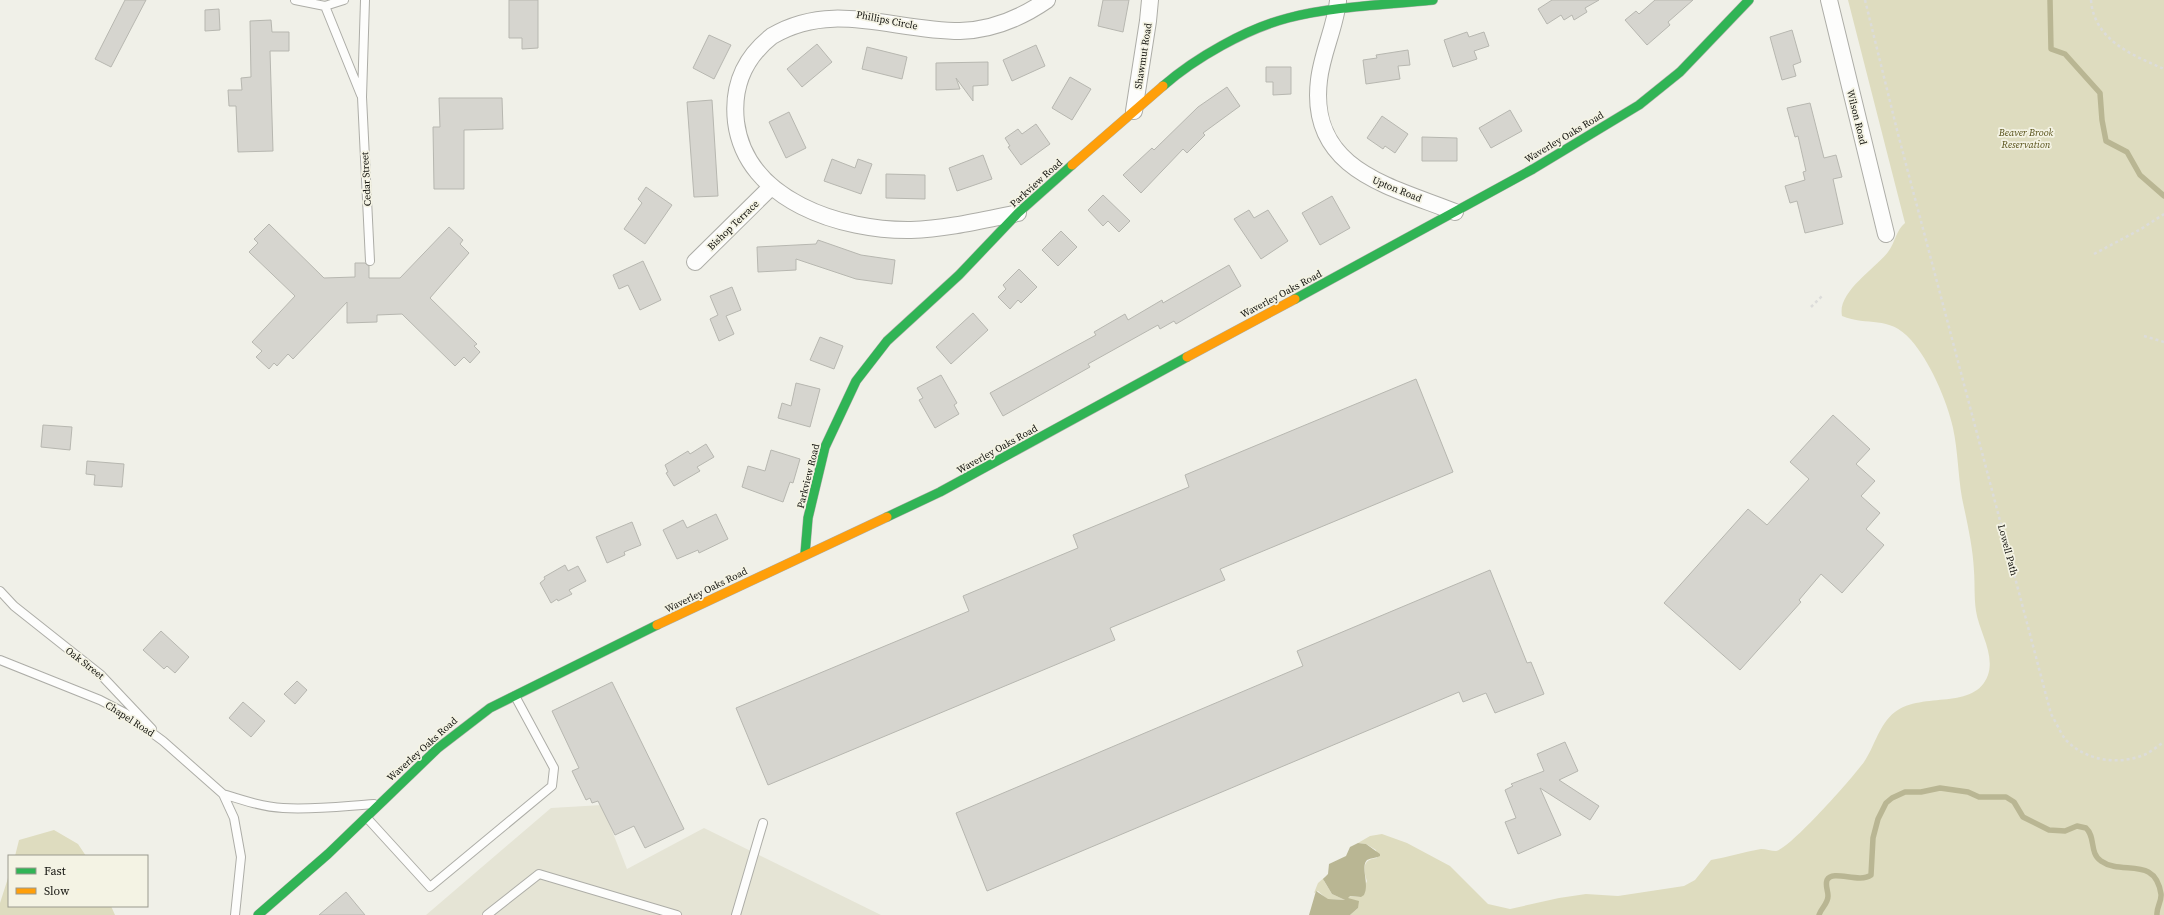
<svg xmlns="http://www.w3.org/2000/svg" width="2164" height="915" font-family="'Source Serif 4',serif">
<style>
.built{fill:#e5e4d5}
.green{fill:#dedcbf}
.water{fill:#b9b693}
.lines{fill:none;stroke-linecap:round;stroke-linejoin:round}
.stream{stroke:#b9b693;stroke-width:5.5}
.building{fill:#d6d5cf;stroke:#b7b7b0}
.lane-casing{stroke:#adada7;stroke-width:10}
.street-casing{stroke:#adada7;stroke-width:18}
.fast-casing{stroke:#adada7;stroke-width:10}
.slow-casing{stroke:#adada7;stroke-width:10}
.path{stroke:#dcdcda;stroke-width:2.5;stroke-dasharray:3 3;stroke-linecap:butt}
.lane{stroke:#fdfdfc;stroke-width:8}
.street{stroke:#fdfdfc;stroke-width:16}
.fast{stroke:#30b455;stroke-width:9}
.slow{stroke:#ff9f0a;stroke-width:9}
.labels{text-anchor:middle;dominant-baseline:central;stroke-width:3.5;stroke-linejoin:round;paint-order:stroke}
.street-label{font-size:10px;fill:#13130e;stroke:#f4f3e4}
.park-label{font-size:10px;font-style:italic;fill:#565018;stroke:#f4f3e4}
</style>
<rect width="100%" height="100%" fill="#f0f0e8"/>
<path class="built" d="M602,805L627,869L704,828L881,915H426L551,808Z"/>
<path class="green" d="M1848,0H2164V915H1350L1358,908L1357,901L1348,899V896L1360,897L1367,881C1363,870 1362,859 1377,858L1376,850L1366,844L1358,843L1370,836L1382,834L1407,843L1450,866L1488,904L1510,909L1559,898L1586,894L1618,896L1684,886L1695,880L1711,860C1728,857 1744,852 1761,849C1766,849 1771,851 1776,851C1790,849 1854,776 1864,762C1875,746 1879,724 1895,712C1923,691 1975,711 1988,675C1995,654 1979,631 1976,611C1974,597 1975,585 1974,571C1973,547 1967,522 1962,498C1958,475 1958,451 1953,428C1947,400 1929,360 1911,340C1888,314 1868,327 1842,316C1837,292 1875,269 1888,252C1895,243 1896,230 1905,223Z
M54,830L78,844L86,856H15L19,840Z
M9,875V906H111L115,915H0V903Z
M1325,877L1324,881L1332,894L1345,900L1327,899L1318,891L1314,893L1318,883Z"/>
<path class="water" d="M1358,843L1366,844L1380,854V856C1376,858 1371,858 1367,860C1360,867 1370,884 1364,895L1361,897L1350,896L1348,898L1359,901L1358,908L1350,915H1309L1316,891L1328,899L1345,900L1332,894L1323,879L1328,874L1329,864L1346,856L1350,847Z"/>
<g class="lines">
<path class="stream" d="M2050,0L2051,49L2065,54L2100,93L2102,120L2106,141L2127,152L2140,175L2164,196
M1819,915C1821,908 1828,904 1828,896C1828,890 1825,886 1827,880C1833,869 1859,884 1871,875L1873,838L1878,819L1886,803L1892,798L1905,792H1921L1940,788L1968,792L1979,797H2006L2014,802L2023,817L2049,830L2065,831L2077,826L2086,828C2096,837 2089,853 2101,861C2122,876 2155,855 2161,894C2162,901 2156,908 2157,915"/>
</g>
<path class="building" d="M125,0H146L111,67L95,59Z
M509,0H538V48L522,49V38H509Z
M1103,0H1129L1123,32L1098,26Z
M1552,0H1599L1585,8L1587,12L1574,20L1572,15L1564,20L1561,15L1547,24L1538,9Z
M1655,0H1693L1668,22L1670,25L1647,45L1625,20L1636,11L1639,14Z
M219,9L220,30L205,31V10Z
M271,20L272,32H289V51H270L273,151L238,152L236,106H229L228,90H242L241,78L251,77L250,21Z
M1792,30L1801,62L1793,65L1796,76L1782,80L1770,37Z
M1467,32L1469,37L1484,32L1489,46L1474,51L1477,59L1453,67L1444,40Z
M709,35L731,45L714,79L693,68Z
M817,44L832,62L802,87L787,69Z
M1036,45L1045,66L1012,81L1003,60Z
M867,47L907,57L902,79L862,69Z
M1408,50L1410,65L1398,66L1400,79L1366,84L1363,60L1377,58L1376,55Z
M988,62V85L973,86V101L956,78L960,89L936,90V63Z
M1266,67H1291V94L1273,95V82H1266Z
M1070,77L1091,89L1072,120L1052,108Z
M1227,87L1240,106L1203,133L1205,135L1187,153L1183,149L1141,193L1123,175L1152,148L1154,150L1198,107Z
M439,98H502L503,129L464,130V189H434L433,127H440Z
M712,100L718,196L694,197L687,102Z
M1810,103L1824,158L1836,155L1842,177L1833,179L1843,224L1805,233L1797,201L1790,203L1785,186L1805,180L1803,172L1806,171L1798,136L1795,137L1787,108Z
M1510,110L1522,131L1491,148L1479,128Z
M789,112L806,148L786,158L769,122Z
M1382,116L1408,134L1395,153L1385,146L1383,149L1367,138Z
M1036,124L1050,144L1021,165L1008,147L1010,146L1005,138L1018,129L1022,134Z
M1422,137L1457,138V161H1422Z
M983,155L992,179L957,191L949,168Z
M832,159L855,168L858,159L872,164L861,194L824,181Z
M886,174L925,175V199L886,198Z
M646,187L672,205L645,244L624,229L642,203L638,199Z
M1103,195L1130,221L1119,232L1108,221L1103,226L1088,210Z
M1332,196L1350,228L1320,245L1302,213Z
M1249,210L1254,218L1268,210L1288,241L1261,259L1234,219Z
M269,224L324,278L355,277V263H365L369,266V278H400L449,227L463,240L460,244L469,253L430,298L477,344L474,346L480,352L470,363L464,357L455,366L402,314L377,315V322L347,323V302L293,359L288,354L277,366L274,363L269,369L256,357L262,351L252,342L295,296L249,252L258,243L254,239Z
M1061,231L1077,247L1058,266L1042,250Z
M818,240L861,255L895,260L892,284L856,279L796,259V270L758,272L757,247L816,244Z
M643,261L661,300L640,310L628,285L619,289L613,275Z
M1229,265L1241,286L1176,324L1174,321L1160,329L1158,325L1088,364L1090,367L1003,416L990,393L1096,335L1094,332L1125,314L1128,320L1162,300L1163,303Z
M1019,269L1037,287L1021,303L1018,300L1010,309L998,297L1006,289L1003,285Z
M732,287L741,310L726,316L734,334L719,341L710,319L718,315L710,296Z
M973,313L988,330L951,364L936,347Z
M820,337L843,346L834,369L810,360Z
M941,375L957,403L954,405L959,414L935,428L919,400L923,398L917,388Z
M1416,379L1453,472L1220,569L1225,580L1110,628L1115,640L768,785L736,708L969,611L963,596L1078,548L1073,535L1189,487L1185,475Z
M796,383L820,389L810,427L778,418L782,403L791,406Z
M1833,415L1870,449L1856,464L1875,481L1861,496L1880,513L1866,529L1884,545L1842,593L1821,574L1799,600L1801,602L1740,670L1664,603L1748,509L1767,525L1809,479L1790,462Z
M43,425L72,427L70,450L41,447Z
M706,444L714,457L697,467L700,471L674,486L666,473L668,472L665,465L688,451L690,454Z
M771,450L800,459L793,483L790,482L783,502L742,487L748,466L765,471Z
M87,461L124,464L122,487L94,485L95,475L86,474Z
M716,514L728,539L699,553L698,550L677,559L663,530L683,520L687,528Z
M632,522L641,545L624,552L625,555L607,563L596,537Z
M565,565L568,571L578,566L586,581L569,590L572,594L558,601L557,599L551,603L540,583L545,579L544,577Z
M1490,570L1527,663L1531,662L1544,694L1495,713L1486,693L1463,702L1459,692L987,891L956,813L1303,666L1297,651Z
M161,631L189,657L175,673L167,666L164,669L143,650Z
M297,681L307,690L295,704L284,694Z
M612,682L684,829L645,848L634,826L615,835L598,801L592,803L590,798L586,800L572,771L579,768L552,711Z
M243,702L265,721L251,737L229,718Z
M1565,742L1578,771L1559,780L1599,806L1590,820L1540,788L1561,835L1518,854L1505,822L1516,818L1505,790L1513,786L1511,784L1544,771L1537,754Z
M346,892L365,915H319Z"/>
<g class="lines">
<defs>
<path id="lane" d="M295,0L325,6L344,0
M365,0L362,97L370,261
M325,6L361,95
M0,591L14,606L101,675L152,729
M0,660L100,700L125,713L163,741L223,794L234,818L241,857L235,915
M223,794C242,800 263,807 283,808C313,810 344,806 374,804
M367,818L430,887L552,786L554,768L515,696
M487,915L539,874L677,915
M736,915L763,823"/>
<path id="street" d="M1829,0L1886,234
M1338,1C1335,28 1322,53 1319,80C1308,170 1390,186 1455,212
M1134,111L1148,21L1150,0
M1018,213C983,220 947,229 911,230C842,231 746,201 736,122C732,87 744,58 772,36C833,0 893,31 960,31C992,30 1021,18 1047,0
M695,262L771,187"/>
<path id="fast" d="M1163,86C1195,58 1246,29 1288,18C1334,6 1385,5 1433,0
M1295,299L1533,169L1639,105L1680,72L1749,0
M887,517L940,492L1187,357
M805,554L808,518L825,447L856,381L887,341L959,275L1018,213L1072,165
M258,915L328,854L438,748L490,708L657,625"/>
<path id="slow" d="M1072,165L1163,86
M1187,357L1295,299
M657,625L887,517"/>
</defs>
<use href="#lane" class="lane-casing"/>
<use href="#street" class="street-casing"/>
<use href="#fast" class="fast-casing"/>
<use href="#slow" class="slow-casing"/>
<path class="path" d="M1865,0L1898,134L2051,714C2056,722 2060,732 2065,739C2085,761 2119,766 2146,754C2152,751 2158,746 2164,742
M2091,0C2094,40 2132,55 2164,69
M2094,254L2141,229L2164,214
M1811,307L1822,296
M2144,336L2164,342"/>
<use href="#lane" class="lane"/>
<use href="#street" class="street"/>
<use href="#fast" class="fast"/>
<use href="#slow" class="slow"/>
</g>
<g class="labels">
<g class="street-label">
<text transform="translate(887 20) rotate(11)">Phillips Circle</text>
<text transform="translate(1143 56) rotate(-81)">Shawmut Road</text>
<text transform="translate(1857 117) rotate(76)">Wilson Road</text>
<text transform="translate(1564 137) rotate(-31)">Waverley Oaks Road</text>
<text transform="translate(366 179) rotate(-93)">Cedar Street</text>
<text transform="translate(1036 183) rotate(-42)">Parkview Road</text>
<text transform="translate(1397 189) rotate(22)">Upton Road</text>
<text transform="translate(733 225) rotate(-44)">Bishop Terrace</text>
<text transform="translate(1281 294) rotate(-28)">Waverley Oaks Road</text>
<text transform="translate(997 449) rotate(-29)">Waverley Oaks Road</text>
<text transform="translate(808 476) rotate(-76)">Parkview Road</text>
<text transform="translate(2008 550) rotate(75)">Lowell Path</text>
<text transform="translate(706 590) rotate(-26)">Waverley Oaks Road</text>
<text transform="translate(85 663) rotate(38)">Oak Street</text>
<text transform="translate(130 719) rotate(33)">Chapel Road</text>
<text transform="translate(422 749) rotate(-42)">Waverley Oaks Road</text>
</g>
<g class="park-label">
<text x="2026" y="132">Beaver Brook<tspan x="2026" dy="12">Reservation</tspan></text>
</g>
</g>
<rect x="8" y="855" width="140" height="52" fill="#f4f3e4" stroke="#9a998e"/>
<rect x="16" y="868" width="20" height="6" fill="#30b455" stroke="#9a998e"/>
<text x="44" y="875" font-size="12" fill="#13130e">Fast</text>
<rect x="16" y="888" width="20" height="6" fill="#ff9f0a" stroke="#9a998e"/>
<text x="44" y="895" font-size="12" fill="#13130e">Slow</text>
</svg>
